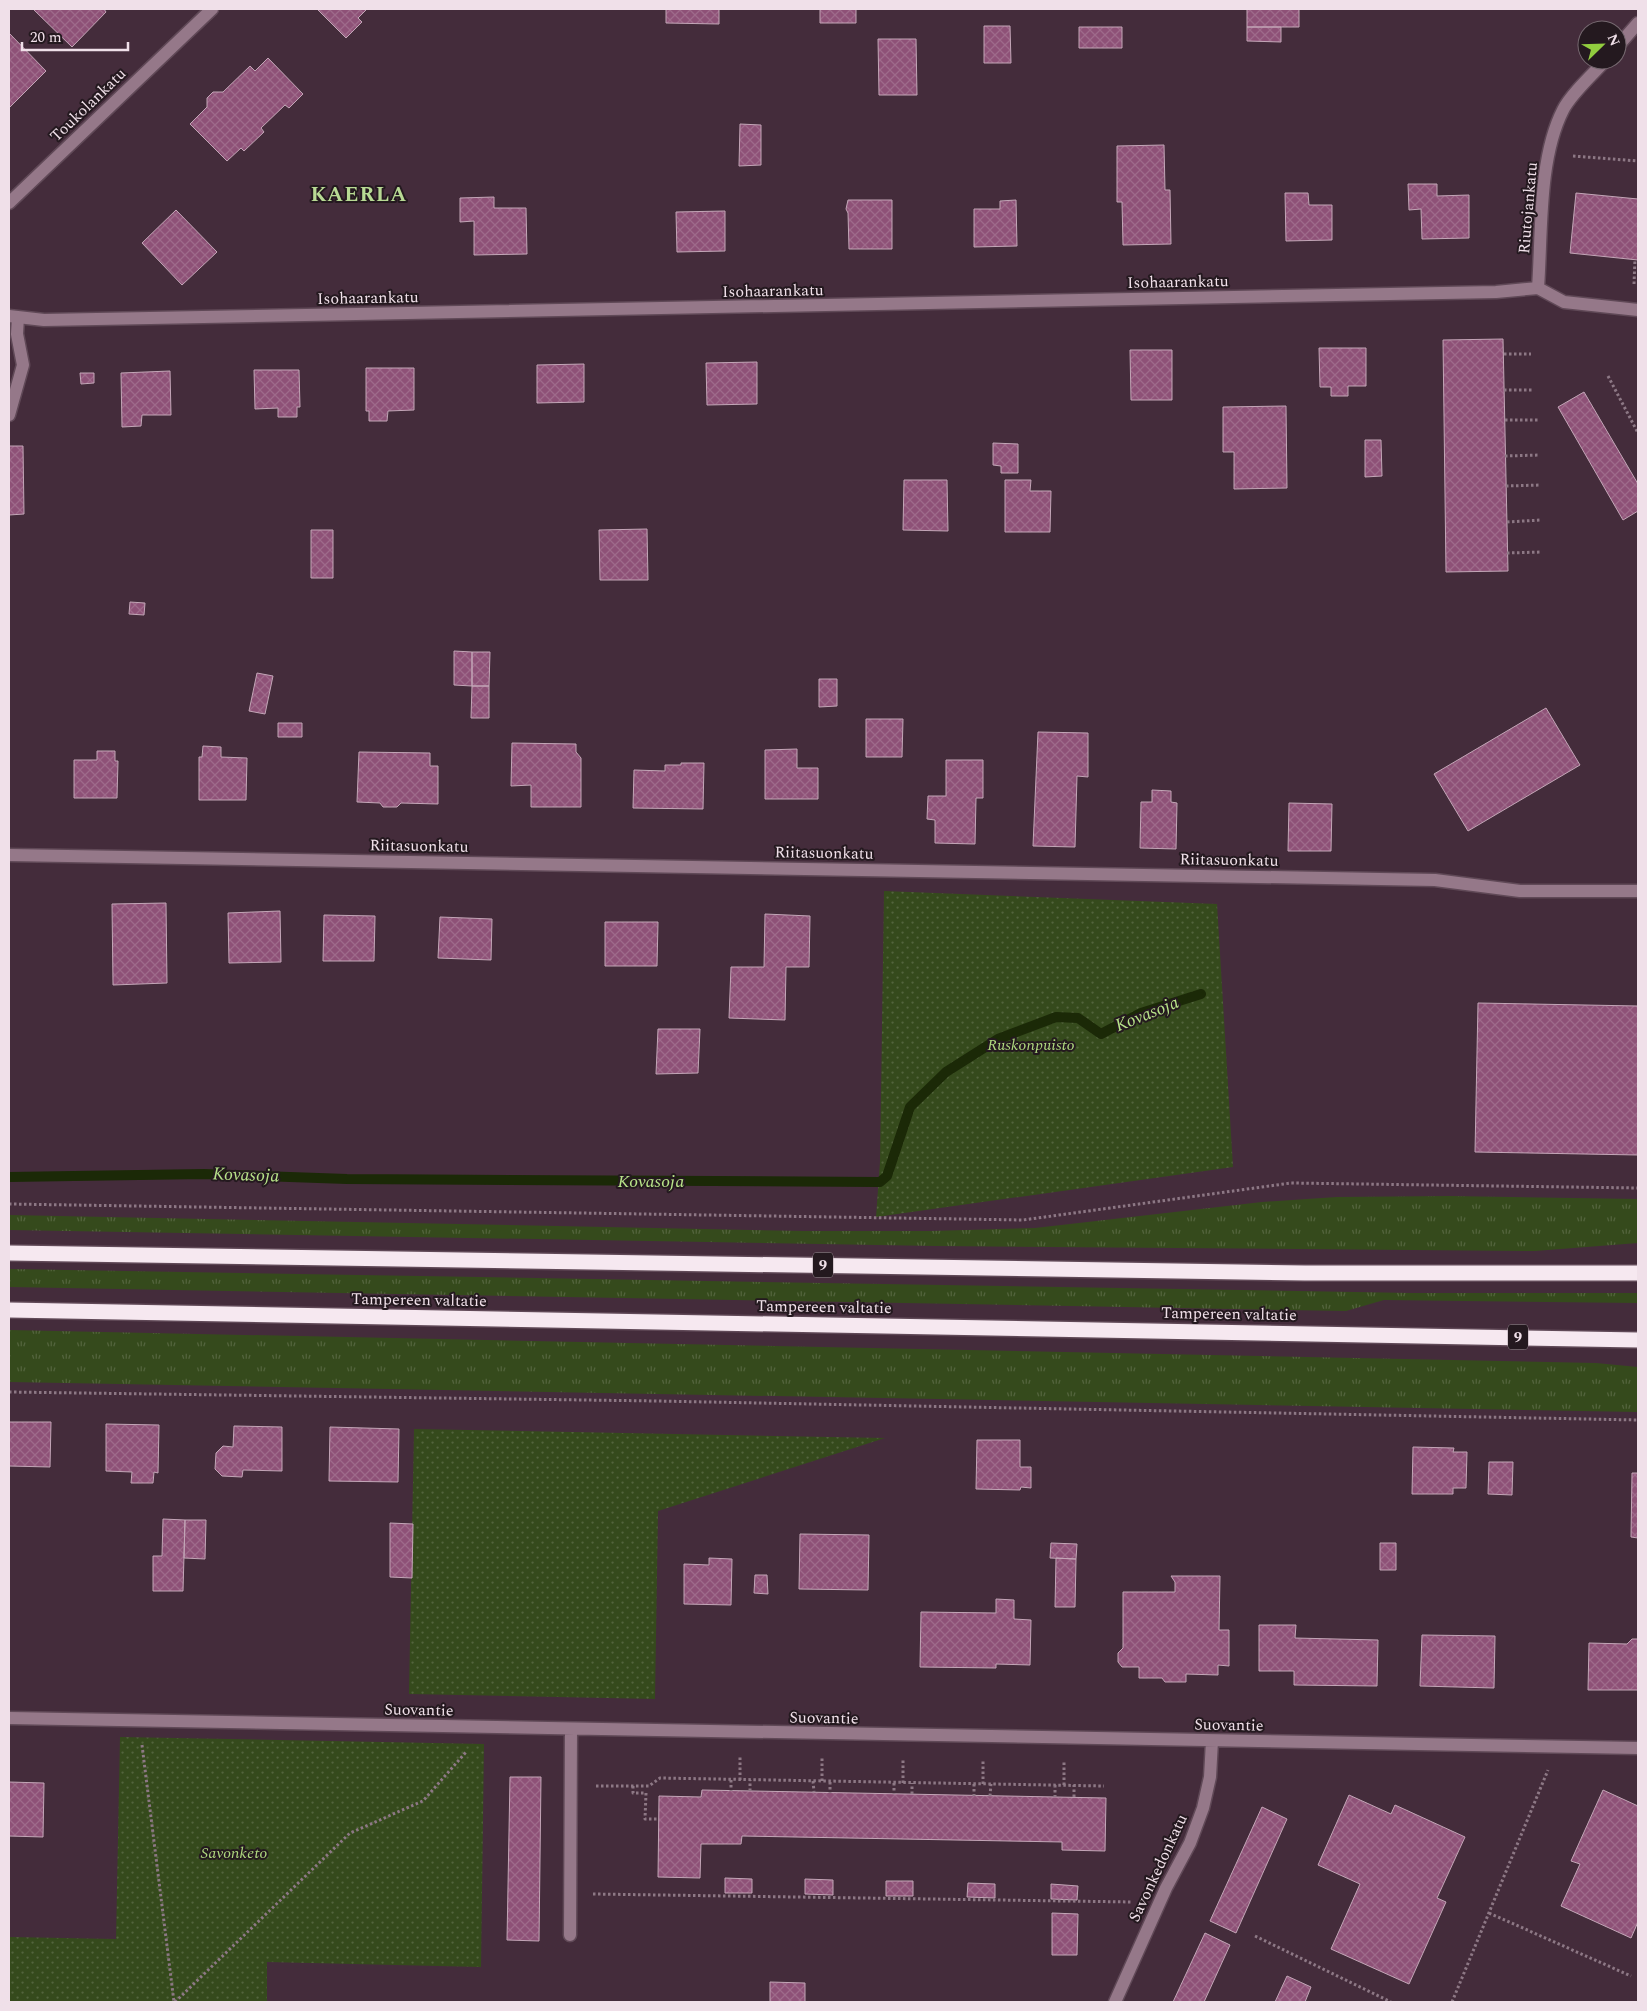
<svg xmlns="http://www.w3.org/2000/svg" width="1647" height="2011" font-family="Spectral,serif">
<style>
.grass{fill:url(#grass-tufts)}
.park{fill:url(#park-dots)}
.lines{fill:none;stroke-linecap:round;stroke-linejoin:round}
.stream{stroke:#1b2907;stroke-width:10}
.building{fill:url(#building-cross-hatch);stroke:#c3a6b7}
.minor-casing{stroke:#604957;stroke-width:15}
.highway-casing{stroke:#604957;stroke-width:18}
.path{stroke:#8d7885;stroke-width:3;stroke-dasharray:2.5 2.5;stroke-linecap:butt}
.minor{stroke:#957889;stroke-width:12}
.highway{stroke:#f6e8f0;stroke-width:15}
.labels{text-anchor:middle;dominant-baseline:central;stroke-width:4;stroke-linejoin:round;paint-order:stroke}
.shield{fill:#24191f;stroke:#b3a4ac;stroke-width:1}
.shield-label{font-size:15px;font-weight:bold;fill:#f0e0e9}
.street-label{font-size:16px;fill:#f0e0e9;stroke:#24191f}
.park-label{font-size:16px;font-style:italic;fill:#afd97f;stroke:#24191f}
.water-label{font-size:18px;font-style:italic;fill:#b8e489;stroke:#24191f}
.district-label{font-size:21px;font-weight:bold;letter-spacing:1px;fill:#b8da94;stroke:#24191f}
</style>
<defs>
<pattern id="grass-tufts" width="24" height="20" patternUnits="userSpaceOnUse" patternTransform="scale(1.25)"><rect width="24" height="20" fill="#354a1c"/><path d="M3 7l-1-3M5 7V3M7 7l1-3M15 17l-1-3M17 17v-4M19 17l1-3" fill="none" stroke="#53643d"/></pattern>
<pattern id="park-dots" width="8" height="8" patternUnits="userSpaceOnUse" patternTransform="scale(1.25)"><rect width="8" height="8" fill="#354a1c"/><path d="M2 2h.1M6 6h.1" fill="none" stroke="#53643d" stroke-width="1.8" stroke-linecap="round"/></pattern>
<pattern id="building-cross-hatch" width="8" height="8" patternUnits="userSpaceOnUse" patternTransform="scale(1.25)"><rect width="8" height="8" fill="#8e5177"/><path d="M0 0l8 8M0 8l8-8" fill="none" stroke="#9e6a8a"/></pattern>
</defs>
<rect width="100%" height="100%" fill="#442c3b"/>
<path class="grass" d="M1450,1196L1638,1199V1243L1535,1251L935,1246L9,1230V1215L804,1231H931L1035,1228L1262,1202L1337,1197Z
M9,1269L1412,1293H1638V1303L1384,1300L1346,1311L9,1287Z
M9,1330L1596,1363L1638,1367V1412L9,1382Z"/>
<path class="park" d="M884,891L1217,904L1233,1167L876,1217L880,1162Z
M414,1429L885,1438L658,1511L655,1699L409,1694Z
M120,1737L484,1744L481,1967L267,1962V2002H9V1937L116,1939Z"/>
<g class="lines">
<path class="stream" d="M9,1177L204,1174L347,1179L880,1182L887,1176L910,1107L946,1072L998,1039L1056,1017L1078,1018L1101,1034L1141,1013L1201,994"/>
</g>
<path class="building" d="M33,9H104L106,12L72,47Z
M317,9H367L358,18L362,22L346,38Z
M666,9H719V24L666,23Z
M820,9H856V23H820Z
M1247,9H1299V27H1247Z
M984,26H1010L1011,63H984Z
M1079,27H1122V48H1079Z
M1247,27H1281V42L1247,41Z
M9,33L46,71L10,107L9,105Z
M878,39H916L917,95H879Z
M268,58L303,94L289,108L285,105L261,128L264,132L244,151L241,148L227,161L190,124L207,107V98L213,92H223L250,66L255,71Z
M740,124L761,125V165L739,166Z
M1164,145L1165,190H1170L1171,244L1123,245L1122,202H1117V146Z
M1408,184H1437V196L1469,195V238L1422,239L1421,209L1409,210Z
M1285,193H1308L1309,205H1332V240L1286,241Z
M1576,193L1638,199V260L1570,253Z
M494,197V208H526L527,254L474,255V221L460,222V198Z
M848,200H892V249H849L848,213L846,209Z
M1016,200L1017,246L974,247V209H1000V201Z
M176,210L217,252L182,285L142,243Z
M725,211V251L677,252L676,212Z
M1503,339L1508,571L1446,572L1443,340Z
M1319,348H1366V386H1348V396H1331V387H1320Z
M1130,350H1172V400H1131Z
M757,362V404L707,405L706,363Z
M584,364V402L537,403V365Z
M366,368H414V410L388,411L387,421H369V411H366Z
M254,370H299L300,407H297V417H278V408L255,409Z
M170,371L171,415H142L141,426L122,427L121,373Z
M80,373H94V383L81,384Z
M1584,392L1638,484V511L1623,520L1558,407Z
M1286,406L1287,488L1234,489V452H1223V407Z
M1365,440H1381L1382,476L1365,477Z
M993,443L1018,444V473H1001V466L993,465Z
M9,446H23L24,514L9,515Z
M904,480H947L948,531L903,530Z
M1005,480H1031L1030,491H1051L1050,532H1005Z
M647,529L648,580H600L599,530Z
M311,530H333V578H311Z
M130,602L145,603L144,615L129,614Z
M454,651L472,652V686L454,685Z
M472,652H490L489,686H472Z
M257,673L273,676L265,714L249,711Z
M819,679H837V706L819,707Z
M472,686H489V718H471Z
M1546,708L1580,765L1468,831L1434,774Z
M866,719H903L902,757H866Z
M278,723H302V737H278Z
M1038,732L1088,733V777L1077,776L1075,847L1033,846Z
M512,743L576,744V752L581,758V807H531V785L511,786Z
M203,746L221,747V757L247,758L246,800H199V757H202Z
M797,749V768H818V799H765V750Z
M97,751H115V761H118L117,798H74V760H97Z
M359,752L430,753V766H438V804L401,803L397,807H383L380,803L357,802Z
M946,760H983V798H976L975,844L935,843V820L927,819L928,796H946Z
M681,763H704L703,809L633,808L634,770L665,771V765H681Z
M1152,790L1171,791V802L1177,803L1176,849L1140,848L1141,802H1152Z
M1289,803L1332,804L1331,851H1288Z
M166,903L167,983L113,985L112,904Z
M280,911L281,962L229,963L228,913Z
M765,914L810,916L809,967H786L785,1020L729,1018L731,967H764Z
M324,915L375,916L374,961H323Z
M440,917L492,919L491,960L438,958Z
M605,922H658L657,966H605Z
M1478,1003L1638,1006V1155L1475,1152Z
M658,1029H700L698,1073L656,1074Z
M9,1422H51L50,1467L9,1466Z
M106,1424L159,1425L158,1473L154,1472L153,1483H131L132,1472L106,1471Z
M234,1426L282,1427V1471L243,1470L242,1477L222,1476L215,1469L216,1453L223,1446L233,1447Z
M330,1427L399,1429L398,1482L329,1481Z
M977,1440H1020V1467H1031V1488L1021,1487L1020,1490L976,1489Z
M1413,1447L1454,1448L1453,1452H1467L1466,1488H1453V1494H1412Z
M1489,1462H1513L1512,1495L1488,1494Z
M1632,1473H1638V1538L1631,1537Z
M163,1519L185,1520L183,1591H153V1556H162Z
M185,1520H206L205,1559L184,1558Z
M390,1523L413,1524L412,1578L390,1577Z
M800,1534L869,1535L868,1590L799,1589Z
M1051,1543L1077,1544L1076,1559L1050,1558Z
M1380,1543H1396V1570H1380Z
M709,1558L732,1559L731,1605L684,1604V1564L709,1565Z
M1056,1558L1076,1559L1075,1607H1055Z
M755,1575H767L768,1594L754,1593Z
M1171,1576H1220L1219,1630H1229V1666L1218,1665V1675L1186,1674V1682H1165L1162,1678H1139V1667H1122L1118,1662V1653L1123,1648V1592H1175V1582Z
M996,1599L1014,1600V1619L1031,1620L1030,1665L996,1664V1668L920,1667L921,1612L996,1613Z
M1259,1625H1296L1295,1638L1378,1640L1377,1686L1294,1685V1671H1259Z
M1422,1635L1495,1636L1494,1688L1420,1686Z
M1632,1639H1638V1690H1588L1589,1643L1627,1644Z
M510,1777H541L539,1941L507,1940Z
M9,1782L44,1783L43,1837L9,1836Z
M702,1790L1106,1798L1105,1851L1062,1850V1842L742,1836L741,1844H701L700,1878L658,1877L659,1796L701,1797Z
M1603,1790L1638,1806V1922L1631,1938L1561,1906L1580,1864L1571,1861Z
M1349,1795L1391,1814L1395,1805L1465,1837L1437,1898L1446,1902L1409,1984L1331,1949L1360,1884L1318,1865Z
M1262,1807L1287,1819L1236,1933L1210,1921Z
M725,1878L752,1879V1893H725Z
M805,1879L833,1880V1895L805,1894Z
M886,1881H913V1896H886Z
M968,1883L995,1884V1898L967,1897Z
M1051,1884L1078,1886L1077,1900L1051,1899Z
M1052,1913L1078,1914L1077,1955H1052Z
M1205,1933L1230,1945L1204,2002H1173Z
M1287,1976L1311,1987L1305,2002H1275Z
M770,1982L805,1983V2002H770Z"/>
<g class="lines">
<defs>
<path id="minor" d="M1617,47L1638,23
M9,203L212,9
M1538,288C1542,233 1538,159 1563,110C1571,94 1593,74 1606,60
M1538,288L1564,302L1638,310
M9,316L44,320L1496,292L1538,288
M9,415L23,365L17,334L18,317
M9,855L1435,880L1520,891H1638
M9,1718L1638,1748
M570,1935L571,1729
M1115,2002L1166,1888L1190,1843L1203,1808L1210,1777L1212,1741"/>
<path id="highway" d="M9,1253L1305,1273H1638
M9,1310L1638,1340"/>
</defs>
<use href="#minor" class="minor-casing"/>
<use href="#highway" class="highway-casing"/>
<path class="path" d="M1573,156L1638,161
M1634,284L1635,259
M1504,354H1531
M1608,376L1638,433
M1504,390H1534
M1505,420H1538
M1505,456L1540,455
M1506,486L1541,485
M1507,522L1541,520
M1507,553L1542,552
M9,1204L1023,1220L1291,1183L1638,1188
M9,1392L656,1401L1638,1420
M142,1745L174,2002
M731,1780V1791
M740,1780V1756
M813,1781L814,1792
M822,1781V1757
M830,1782V1793
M894,1783V1794
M903,1783V1758
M974,1784V1796
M983,1784V1760
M1055,1785V1797
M1064,1785V1761
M596,1786H649L660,1778L1104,1786
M633,1786V1793H646L645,1819H659
M750,1791V1780
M912,1794V1783
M990,1796L991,1784
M1074,1797V1785
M593,1894L1132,1902
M1489,1913L1631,1976
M1255,1936L1391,2002
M175,2002L350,1833L423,1801L466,1752
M1452,2002L1548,1770"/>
<use href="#minor" class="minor"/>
<use href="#highway" class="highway"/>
</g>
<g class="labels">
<g class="shield">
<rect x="813" y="1252.5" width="20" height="25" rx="4"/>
<rect x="1508" y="1324.5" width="20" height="25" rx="4"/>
</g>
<g class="shield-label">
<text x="823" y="1265">9</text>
<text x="1518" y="1337">9</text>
</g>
<g class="street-label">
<text transform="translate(88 105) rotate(-44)">Toukolankatu</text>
<text transform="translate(1528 208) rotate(-85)">Riutojankatu</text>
<text transform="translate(1178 282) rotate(-1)">Isohaarankatu</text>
<text transform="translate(773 291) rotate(-1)">Isohaarankatu</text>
<text transform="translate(368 298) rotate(-1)">Isohaarankatu</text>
<text transform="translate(419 846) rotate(1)">Riitasuonkatu</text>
<text transform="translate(824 853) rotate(1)">Riitasuonkatu</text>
<text transform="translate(1229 860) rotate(1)">Riitasuonkatu</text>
<text transform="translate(419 1300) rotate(1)">Tampereen valtatie</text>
<text transform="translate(824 1307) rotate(1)">Tampereen valtatie</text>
<text transform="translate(1229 1314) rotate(1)">Tampereen valtatie</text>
<text transform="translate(419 1710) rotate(1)">Suovantie</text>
<text transform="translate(824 1718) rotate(1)">Suovantie</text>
<text transform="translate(1229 1725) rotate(1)">Suovantie</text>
<text transform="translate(1158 1868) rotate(-65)">Savonkedonkatu</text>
</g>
<g class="park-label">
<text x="1031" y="1045">Ruskonpuisto</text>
<text x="234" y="1853">Savonketo</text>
</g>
<g class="water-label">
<text transform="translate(1147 1014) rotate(-22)">Kovasoja</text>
<text transform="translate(246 1175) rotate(2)">Kovasoja</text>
<text x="651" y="1181">Kovasoja</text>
</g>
<g class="district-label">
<text x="359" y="195">KAERLA</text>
</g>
</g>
<rect width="1647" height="2011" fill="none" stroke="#f0e0e9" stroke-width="20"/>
<g transform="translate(1602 45) rotate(67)"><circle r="24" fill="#24191f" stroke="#766970"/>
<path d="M0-4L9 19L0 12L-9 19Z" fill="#92cd3f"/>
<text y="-8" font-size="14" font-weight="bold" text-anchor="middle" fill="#f0e0e9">N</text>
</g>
<path d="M22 42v8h106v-8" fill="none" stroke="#f0e0e9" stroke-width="2.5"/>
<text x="30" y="42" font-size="15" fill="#f0e0e9" stroke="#24191f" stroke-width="4" paint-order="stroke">20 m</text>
</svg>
